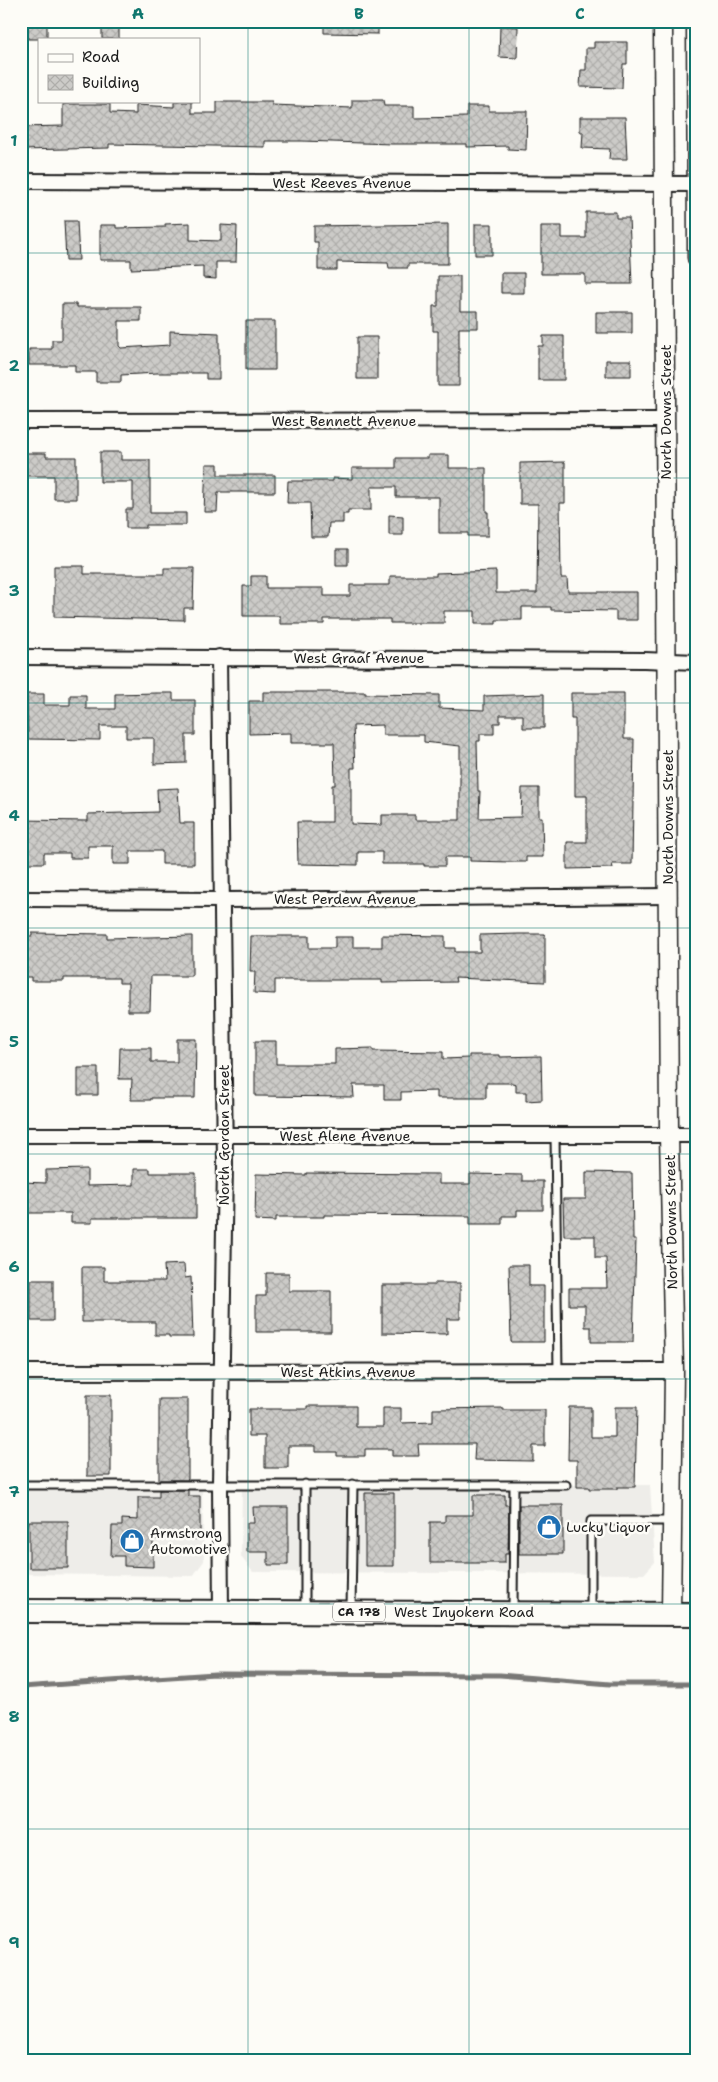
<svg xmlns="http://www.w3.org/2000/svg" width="718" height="2082" font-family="'Shantell Sans',sans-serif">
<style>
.built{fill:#eeede9}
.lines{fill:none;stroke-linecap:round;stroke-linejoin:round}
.stream{stroke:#797876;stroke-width:5}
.building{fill:url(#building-cross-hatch);stroke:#1c1c1c;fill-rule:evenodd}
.service-casing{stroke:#1c1c1c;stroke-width:11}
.minor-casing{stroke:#1c1c1c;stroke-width:18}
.tertiary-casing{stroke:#1c1c1c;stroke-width:21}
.primary-casing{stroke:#1c1c1c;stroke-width:26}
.service{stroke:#fdfcf7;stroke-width:7}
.minor{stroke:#fdfcf7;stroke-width:14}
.tertiary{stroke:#fdfcf7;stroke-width:18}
.primary{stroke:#fdfcf7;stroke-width:22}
.grid{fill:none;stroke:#0f766e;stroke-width:1;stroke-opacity:0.55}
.labels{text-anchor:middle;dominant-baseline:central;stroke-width:5;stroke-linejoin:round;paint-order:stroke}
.shield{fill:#fdfcf7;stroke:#605f5e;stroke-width:1}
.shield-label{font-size:12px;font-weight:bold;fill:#1c1c1c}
.street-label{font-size:14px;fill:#1c1c1c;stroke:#fdfcf7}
.poi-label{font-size:14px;fill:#1c1c1c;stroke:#fdfcf7;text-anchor:start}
.neatline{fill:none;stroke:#0f766e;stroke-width:2}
.grid-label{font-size:16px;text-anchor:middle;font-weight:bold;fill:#0f766e}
</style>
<defs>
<pattern id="building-cross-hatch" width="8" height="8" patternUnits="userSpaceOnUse" patternTransform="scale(1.25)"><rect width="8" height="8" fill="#cccbc8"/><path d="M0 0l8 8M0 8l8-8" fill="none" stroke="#afaeab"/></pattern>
</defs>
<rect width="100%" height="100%" fill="#fdfcf7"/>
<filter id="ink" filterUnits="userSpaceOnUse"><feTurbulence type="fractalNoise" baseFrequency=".02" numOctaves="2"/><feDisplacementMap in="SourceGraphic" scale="10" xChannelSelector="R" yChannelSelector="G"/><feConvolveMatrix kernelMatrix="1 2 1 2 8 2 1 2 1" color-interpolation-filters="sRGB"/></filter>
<g filter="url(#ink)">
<path class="built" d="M242,1484L650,1485L655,1562L644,1574L253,1572L241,1557Z
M21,1488H202L204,1561L193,1576L21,1574Z"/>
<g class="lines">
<path class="stream" d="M21,1687L215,1674L500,1675L610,1684H697"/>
</g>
<path class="building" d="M28,21H47V39H28Z
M324,21H378V34L324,33Z
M102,26L119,27V39H102Z
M500,26L518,27L517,58L499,57Z
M594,42H627V64H623L622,88L580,87L581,70H586V48H594Z
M352,100H383L384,106H414V118L467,117V106H489V111H527L526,150L508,149V146L467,147V144H392L302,141H265V147L109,144V148L21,150V127L63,126V104H110V113L136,114V105L174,107V102H192V113H217V102H272V105L352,108Z
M580,117H625L627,159H609L610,149L582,148L583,132H580Z
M586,212H616V218H629L632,284H585V274H541V226H562V238H586Z
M64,221H77L79,260H66Z
M190,223V240L221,241V225L237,226L236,262H216V279L203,278V266L131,269V260H100V225H116V228L165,227V224Z
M448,224V264H408V268H389L388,263L337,262V270H318V242H314V226Z
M475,224H492V255H475Z
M501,273H524V293H501Z
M438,276H460V311H478V328H459V386H438V331H433V306H438Z
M62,304H77V307H141V321H119V346L121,348L170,345V331L219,333V379H206V373H157L121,375V382H96V372H75V365H29V349H52V340H62Z
M596,312H632V333H596Z
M246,321H275V370H246Z
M543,336H564V380H538V346H543Z
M357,337H377V379H357Z
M606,360H631V376H606Z
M100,452H121V460H150V513H186V525H146V528H126V509H133V482H100Z
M21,453H46V457H76V499H54V476H21Z
M428,455H449V468H486V512H488V536H468V533H439V497H396V487H371V510H348V514H343V523H329L328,537H311L310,503H287L288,481H333V478L352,479V468H396V458H428Z
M565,462V503H560L561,578H567L568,592H637V620H616V611L551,610V607H522V620H496V624H475V611H444V623H390V619H324V624H280V616H243V586H251V576H266V588H324V596H350V585H390V576H436V573L496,571V593H537L538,504H520V463Z
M206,464H218V475H275V492H218L217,512H204Z
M389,515L403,516V535H389Z
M336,549H348V565H336Z
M54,566H84V574H164V568H194L193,608H184V620L54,617Z
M263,692H365V694L439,695V708L484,710V696L544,694V728H523V715H500V723H494V734H480V741H477L478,791H480L479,818L521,817L522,788H539V817H542L543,857H526V862H511L470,861V857H445V866H424V864H382V852H358V865L298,864L297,822H332V785H335L334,743H291V733L249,734V701H263ZM383,725V735H424V742L460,746V820H415V815H382V825L351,824V768H355L353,726Z
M156,693H173V700H195V735H186V763L154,764V738H126V726H100V740L28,739L27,694H44V705H70V695H86V709H115V694Z
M571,693H624V739H634L632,864H612L613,868L567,869V842H587V796H575V719H571Z
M178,788L180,823H194V864H162V851H130V864H113V846H88V858H70V853H44V863H21V820L88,821V814L158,812L157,789Z
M32,933L107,934V938L192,936V976H151L150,1011H128V983H119V978H64V981H31V977H21V936H32Z
M519,934H545V982L455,978L456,982L382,983V980H275V994L254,993L255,972H250L251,936H309V948H335V937H353V947H382V935L445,936V948H455V952H480V935Z
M177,1039H196L195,1098H151V1100H131L132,1079H119L120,1048H151V1062H177Z
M255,1041H276V1064H335V1049L373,1048V1051L443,1052V1059L469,1058V1055H500V1057L541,1056L542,1100L526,1101V1092H516V1084L512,1083H486V1098H437V1091L401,1092V1100H384V1085H353L354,1097L255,1096Z
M78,1068H98V1095H78Z
M87,1169V1186L134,1185V1169H150V1173H196V1218H92V1223H71V1213H21V1182L46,1183V1170Z
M586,1172L632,1173L633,1239H636L633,1342H591V1327H585V1305H569V1288H607L606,1258H595V1236H564L563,1199H586Z
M306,1173L439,1174V1184H470V1174L522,1175V1181H543V1210H517V1216H502V1224H470V1216L324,1215V1217H276V1221L255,1220L256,1174L306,1175Z
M184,1264L185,1278L191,1277L193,1337H169V1335H155V1322H82V1267H104V1281H165L164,1265Z
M509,1265H529V1286H544V1342H511Z
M266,1273H289V1291H331V1332H256V1296H266Z
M31,1280H53V1321H31Z
M435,1283H460V1319H447V1334L382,1333V1285H435Z
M87,1395H111V1476H87Z
M159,1399H188V1480H159Z
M307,1406H356V1427H383V1408H401V1423L433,1422V1409L503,1408V1410H545V1446H533V1461L474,1460L475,1444H418L419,1456H392V1449H365V1456H337V1452H315V1446H288V1468H265V1436H249V1409H307Z
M569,1407H591V1437H615V1407H637L635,1487H617V1489H589V1487H577V1460H568Z
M159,1490H188V1496H200V1539H153V1567L124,1566V1556H111L112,1526H122V1519L138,1520V1497H159Z
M365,1493H394V1566H365Z
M473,1495H505V1505H509L508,1554H505V1563H430V1522H445V1515H473Z
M519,1505H563V1554H519Z
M253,1507H288V1565H268V1552H247V1523H254Z
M29,1521H68V1568H29Z"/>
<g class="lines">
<defs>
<path id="service" d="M555,1135L558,1372
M305,1484V1610
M21,1485H566
M591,1609V1521H673
M351,1610L353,1484
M513,1610L514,1485"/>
<path id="minor" d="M21,181L696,184
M21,421L666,420
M21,657L644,660L697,662
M219,657L225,1164L220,1484L221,1613
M21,899L223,900L669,896
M21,1135H697
M21,1372L674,1371"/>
<path id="tertiary" d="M663,21L669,1135L674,1371L671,1613
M696,21L697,258"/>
<path id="primary" d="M21,1611L697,1614"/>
</defs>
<use href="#service" class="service-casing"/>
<use href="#minor" class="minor-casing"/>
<use href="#tertiary" class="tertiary-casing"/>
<use href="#primary" class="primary-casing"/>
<use href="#service" class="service"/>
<use href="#minor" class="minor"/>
<use href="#tertiary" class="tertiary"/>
<use href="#primary" class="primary"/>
</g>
</g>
<path class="grid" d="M248,21V2061M469,21V2061M21,253H697M21,478H697M21,703H697M21,928H697M21,1154H697M21,1379H697M21,1604H697M21,1829H697"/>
<defs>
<symbol id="shop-disc" viewBox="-11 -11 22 22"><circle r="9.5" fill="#1f6fb2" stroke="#fdfcf7"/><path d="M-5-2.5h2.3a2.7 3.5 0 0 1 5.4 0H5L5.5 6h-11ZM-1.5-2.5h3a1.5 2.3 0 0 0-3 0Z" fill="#fff"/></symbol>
</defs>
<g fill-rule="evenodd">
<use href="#shop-disc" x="535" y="1513" width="28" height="28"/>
<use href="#shop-disc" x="118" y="1527" width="28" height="28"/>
</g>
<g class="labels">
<rect class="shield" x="333" y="1602.5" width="52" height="19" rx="4"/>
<g class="shield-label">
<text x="359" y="1612">CA 178</text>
</g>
<g class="street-label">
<text x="342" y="183">West Reeves Avenue</text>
<text transform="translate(666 412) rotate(-90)">North Downs Street</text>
<text x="344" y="421">West Bennett Avenue</text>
<text x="359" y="658">West Graaf Avenue</text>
<text transform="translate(668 817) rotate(-90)">North Downs Street</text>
<text x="345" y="899">West Perdew Avenue</text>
<text transform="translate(224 1135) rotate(-90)">North Gordon Street</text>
<text x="345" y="1136">West Alene Avenue</text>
<text transform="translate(671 1222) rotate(-91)">North Downs Street</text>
<text x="348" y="1372">West Atkins Avenue</text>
<text x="464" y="1612">West Inyokern Road</text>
</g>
<g class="poi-label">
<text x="566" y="1527">Lucky Liquor</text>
<text x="150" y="1533">Armstrong<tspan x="150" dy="16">Automotive</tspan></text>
</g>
</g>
<rect width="718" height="2082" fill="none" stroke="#fdfcf7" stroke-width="55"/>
<rect x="38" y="38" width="162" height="65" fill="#fdfcf7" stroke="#a3a29f"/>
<rect x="48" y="54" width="25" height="8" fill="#fdfcf7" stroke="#a3a29f"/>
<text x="82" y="62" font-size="15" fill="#1c1c1c">Road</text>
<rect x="48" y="75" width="25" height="15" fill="url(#building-cross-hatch)" stroke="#a3a29f"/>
<text x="82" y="88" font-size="15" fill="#1c1c1c">Building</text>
<rect x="28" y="28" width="662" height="2026" class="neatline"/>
<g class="grid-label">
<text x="138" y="19">A</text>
<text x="359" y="19">B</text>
<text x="580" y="19">C</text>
<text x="14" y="146">1</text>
<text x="14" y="371">2</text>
<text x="14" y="596">3</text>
<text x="14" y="821">4</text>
<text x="14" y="1047">5</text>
<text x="14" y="1272">6</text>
<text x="14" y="1497">7</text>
<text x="14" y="1722">8</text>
<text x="14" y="1948">9</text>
</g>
</svg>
